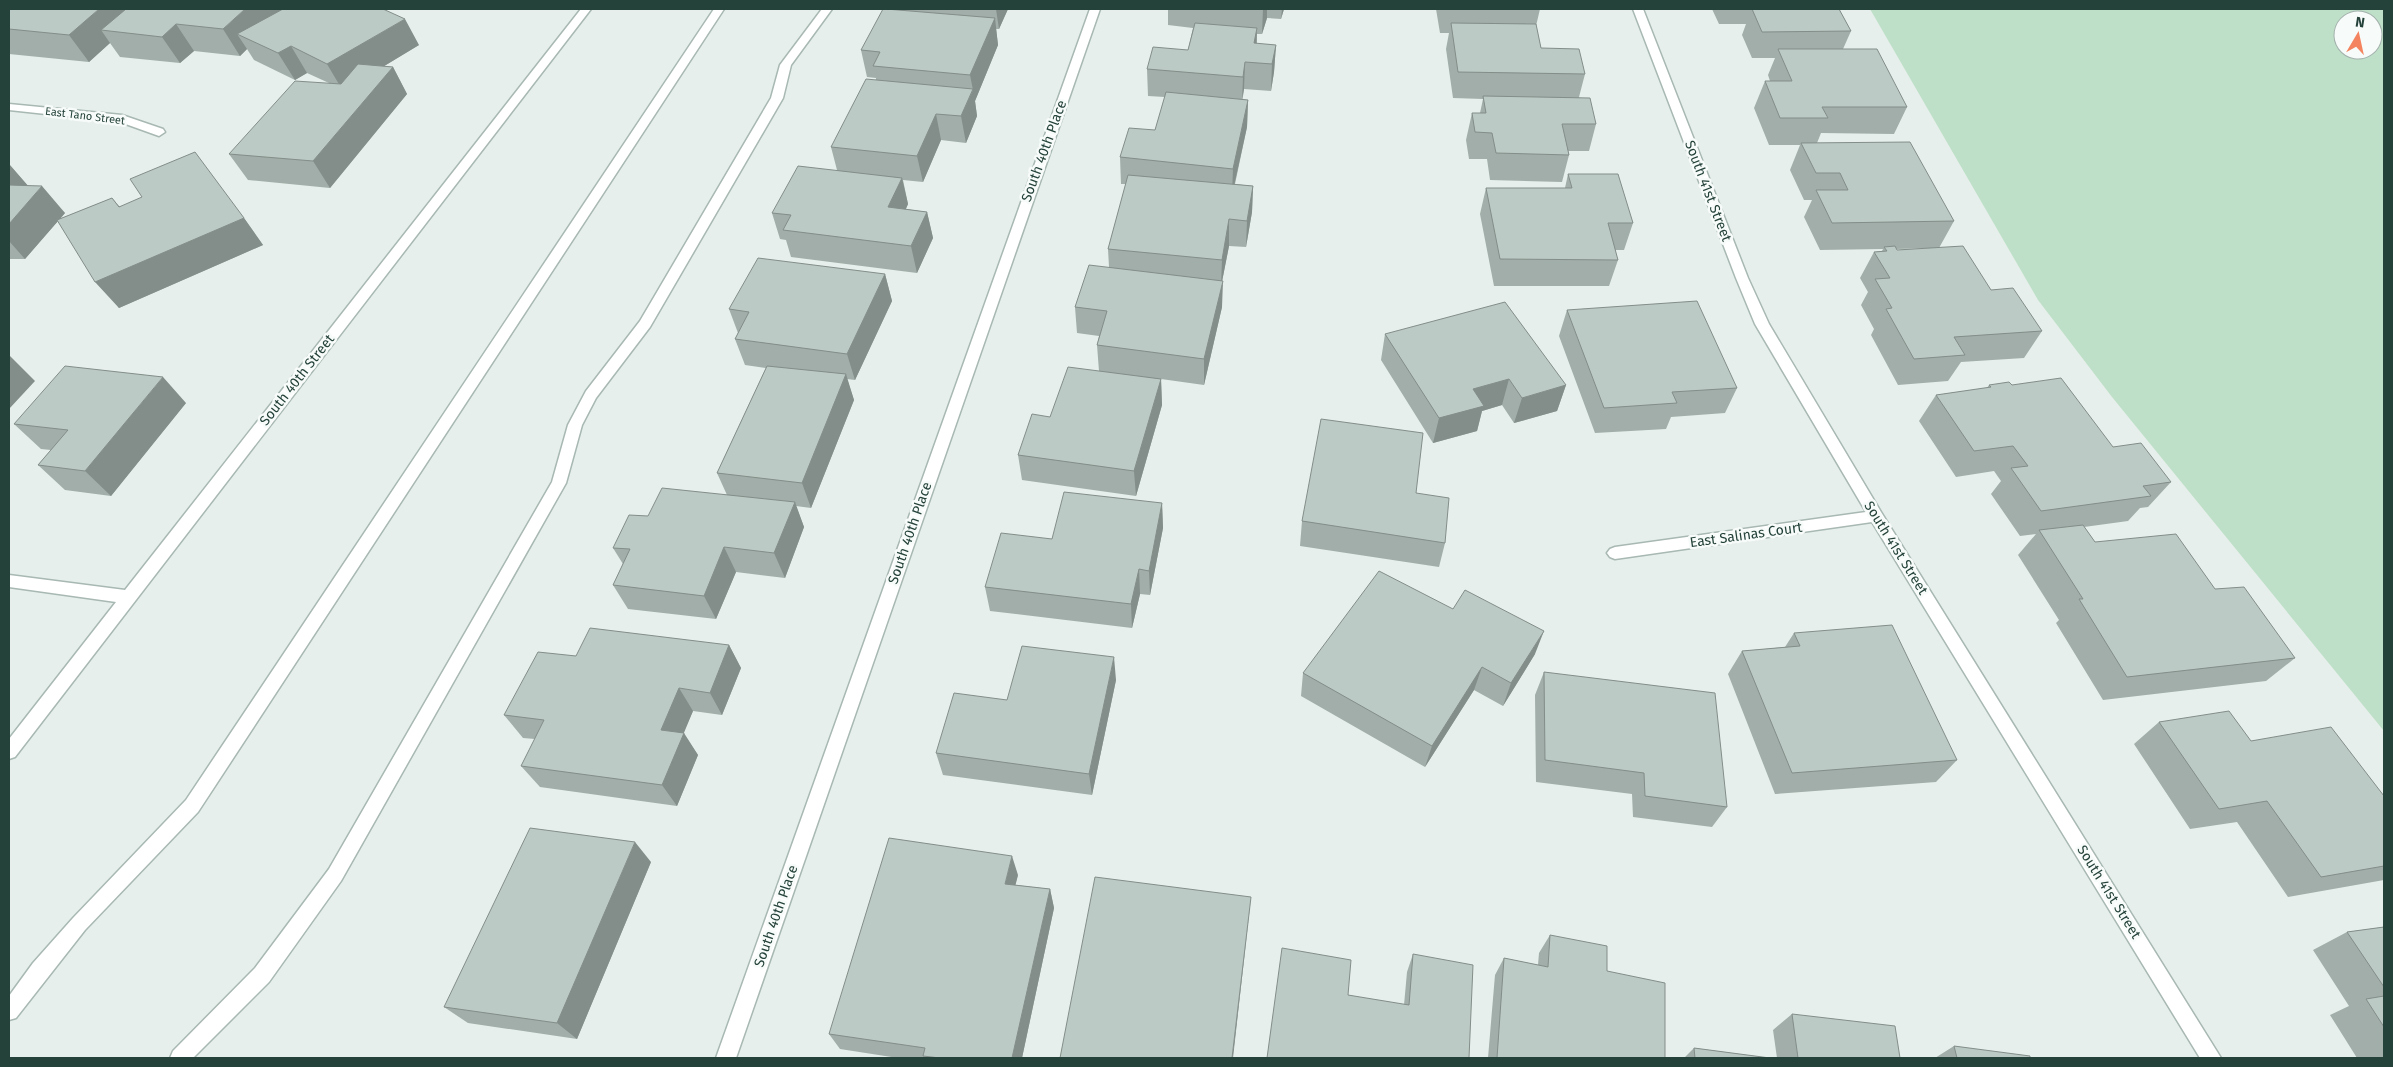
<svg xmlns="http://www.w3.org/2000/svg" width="2393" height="1067" font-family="'Fira Sans',sans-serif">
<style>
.green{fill:#bfe0c8;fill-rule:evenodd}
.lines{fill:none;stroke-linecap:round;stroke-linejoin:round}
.lane-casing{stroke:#a8b8b2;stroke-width:3}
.street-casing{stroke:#a8b8b2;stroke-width:3}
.lane{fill:#fff;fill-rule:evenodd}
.street{fill:#fff;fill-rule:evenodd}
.wall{fill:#a1aea9;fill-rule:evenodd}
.shaded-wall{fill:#838d89}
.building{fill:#bbcac4;stroke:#838d89}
.labels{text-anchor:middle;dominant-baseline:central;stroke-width:5;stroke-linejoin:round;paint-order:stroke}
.far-street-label{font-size:11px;fill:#24423a;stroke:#f7fbf9}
.street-label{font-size:14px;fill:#24423a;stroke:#f7fbf9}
</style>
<rect width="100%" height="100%" fill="#e6efeb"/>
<path class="green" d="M1870,9H2384V731L2112,397L2038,300ZM2343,20H2373V50H2343Z"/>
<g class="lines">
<defs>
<path id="lane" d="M714,9H724L198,812L85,930L16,1018L9,1020V996L33,963L73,918L186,800Z
M822,9H832L791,65L783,98L650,327L596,398L582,425L566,483L341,881L269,982L193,1058H170L173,1051L255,968L329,869L552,482L568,425L586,391L640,321L771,98L780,65Z"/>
<path id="street" d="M581,9H591L15,757L9,759V739L116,602L9,587V575L125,590Z
M1090,9H1100L736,1058H716Z
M1633,9H1643L1748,278L1769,324L1881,512L2221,1058H2200L1872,522L1615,559L1610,557L1607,553L1610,549L1615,547L1866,512L1755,324L1736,278Z
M9,104L122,115L163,129L165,132L159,136L120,122L9,110Z"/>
</defs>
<use href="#lane" class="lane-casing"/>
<use href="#street" class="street-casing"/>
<use href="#lane" class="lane"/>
<use href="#street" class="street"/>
</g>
<path class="wall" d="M9,9L419,45L384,66L393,67L407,94L330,188L248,180L229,154L329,83L307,73L295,80L254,60L247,49L240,56L194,51L180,63L120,57L110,43L89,62L9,54Z
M899,9H1008L999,29H996L998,45L975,101L977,116L966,143L941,140L923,182L903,180L908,204L906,209L927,212L933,238L917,273L791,257L786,240L780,239L772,213L837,170L831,147L876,79V78L867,77L861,50L899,10Z
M1168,9H1284L1281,19L1267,18L1262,34H1257V44L1276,45L1274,72L1271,91L1244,89L1242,99L1248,100L1247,127L1235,184L1253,186L1252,212L1246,247L1229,246L1222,281V307L1204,385L1161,379L1162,405L1136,496L1022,480L1018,455L1050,417L1099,371L1097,345L1099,336L1077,333L1075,307L1109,267L1108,249L1126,184H1121L1120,157L1155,130L1165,97L1148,96L1147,69L1188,50L1193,28L1168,25Z
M1436,9H1540L1536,26L1541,48L1585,74L1579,97L1596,124L1589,151H1568L1569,155L1562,182L1490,180L1487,159H1469L1466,140L1472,113H1480L1483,99L1453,98L1446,49L1449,33H1440Z
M1712,9H1839L1851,31L1843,49L1907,107L1894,134L1821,133L1817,143L1954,221L1939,248L2042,331L2024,358L1961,362L1948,381L1898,385L1871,335L1874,329L1861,305L1868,292L1860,278L1874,252L1882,251L1883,249L1820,250L1804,217L1812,200H1804L1790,170L1800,145H1769L1754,108L1765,81H1770L1768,75L1775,58H1752L1742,35L1746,24H1719ZM1936,248L1897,250L1896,249Z
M9,164L27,185L65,213L60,219L112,198L119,206L244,218L263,245L119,308L58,221L25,259H9Z
M1568,174L1633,223L1624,250H1615L1618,260L1609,286H1494L1480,214L1486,188H1565Z
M885,274L892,301L855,380L847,379L854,400L811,508L796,506L804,527L785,578L736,572L716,619L628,609L613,585L623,564L613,548L648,516L727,495L717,473L766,368L745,365L735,339L738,333L729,309Z
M1567,310L1737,388L1725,413L1671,417L1666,429L1595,433L1559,336Z
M1385,334L1566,385L1557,411L1514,423L1502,405L1482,411L1477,431L1433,443L1381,360Z
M1989,385H2012L2113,447L2171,482L2148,507L2140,508L2128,521L2084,527L2095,542L2215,589L2295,658L2266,681L2103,700L2056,623L2059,620L2018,555L2036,534L2020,536L1991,494L2001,481L1994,471L1956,477L1919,421L1936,395L1987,388Z
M186,403L111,496L65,490L38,465L51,450L41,449L14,424Z
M1416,493L1445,543L1439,567L1300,546L1302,521Z
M1162,503L1163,528L1150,595L1140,594L1132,628L990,611L985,587L1052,539Z
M1794,633L1957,760L1936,782L1775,794L1728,674L1742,651L1785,647Z
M729,645L741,668L722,715L693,711L683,733L698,755L677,806L540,787L521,766L535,739L523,738L504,715L576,656Z
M1535,654L1503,706L1474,690L1425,767L1301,696L1303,673Z
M1544,672L1727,807L1712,827L1633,817L1632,794L1536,782L1535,695Z
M1116,680L1092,795L943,775L936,753L1007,700Z
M2159,722L2251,741L2384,796V880L2288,897L2237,822L2190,829L2134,744Z
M651,862L577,1039L468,1023L444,1007Z
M1018,875L1015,885L1050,889L1054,908L1022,1058H898L840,1049L829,1034Z
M2384,927V1058H2357L2330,1015L2349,1006L2313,950L2347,932Z
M1550,935L1607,971L1665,1058H1488L1495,975L1504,958L1538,965L1539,953Z
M1413,954L1469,1058H1267L1348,995L1404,1005L1407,972Z
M1792,1014L1900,1058H1777L1773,1030Z
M1954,1046L2030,1058H1935Z
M1694,1048L1770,1058H1684Z"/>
<path class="shaded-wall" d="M99,9H140L101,30L110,43L89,62L69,35Z
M245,9H289L237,34L247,49L240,56L223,29Z
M996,9H1008L999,29Z
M1263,9H1267V18L1262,34Z
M1282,9H1284L1281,19Z
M995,18L998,45L975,101L977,116L966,143L961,116L973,90L970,75Z
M405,19L419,45L343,91L327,64Z
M176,24L194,51L180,63L162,37Z
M1257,28L1256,54L1254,43Z
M1276,45L1274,72L1271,91L1272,64Z
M291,46L307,73L295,80L278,53Z
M1245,62L1244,89L1242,103L1243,77Z
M393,67L407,94L330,188L313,161Z
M1248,100L1247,127L1232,195L1233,169Z
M936,114L941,140L923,182L917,156Z
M9,164L30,188L9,210Z
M902,178L908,204L894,234L888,207Z
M42,186L65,213L25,259L9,241V224Z
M1253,186L1252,212L1246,247L1247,221Z
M927,212L933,238L917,273L911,246Z
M244,218L263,245L119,308L95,282Z
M1229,219V246L1221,287L1222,260Z
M885,274L892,301L855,380L847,354Z
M1223,281L1222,307L1204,385V359Z
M9,355L35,381L9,409Z
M846,374L854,400L811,508L802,483Z
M163,377L186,403L111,496L85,471Z
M1161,379L1162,405L1136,496L1134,471Z
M1509,379L1502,405L1482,411L1477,431L1433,443L1439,418L1473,389Z
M1566,385L1557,411L1514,423L1522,398Z
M795,502L804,527L785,578L774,553Z
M1162,503L1163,528L1150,595L1149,571Z
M724,547L736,572L716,619L704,596Z
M1139,569L1140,594L1132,628L1131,604Z
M1544,631L1535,654L1503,706L1511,683Z
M729,645L741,668L722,715L710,693Z
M1114,657L1116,680L1092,795L1089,774Z
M1482,667L1474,690L1425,767L1432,746Z
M679,688L693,711L676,752L661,730Z
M684,733L698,755L677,806L662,785Z
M635,842L651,862L577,1039L557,1023Z
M1012,856L1018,875L1011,903L1005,884Z
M1050,889L1054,908L1022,1058H1012Z
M1251,897L1233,1058H1232Z"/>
<path class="building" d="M9,9H99L69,35L9,29Z
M126,9H245L223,29L176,24L162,37L101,30Z
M283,9H383L405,19L327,64L291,46L278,53L237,34Z
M883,9H886L995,18L970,75L873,66L880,52L861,50Z
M1752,9H1839L1851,31L1762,32Z
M1195,23L1257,28L1254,43L1276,45L1272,64L1245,62L1243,77L1147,69L1153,47L1188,50Z
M1451,23L1536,24L1541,48L1579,49L1585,74L1458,72Z
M1778,49H1877L1907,107H1822L1828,118H1780L1765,81H1792Z
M358,64L393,67L313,161L229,154L295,81L341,84Z
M866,79L973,89L961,116L936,114L917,156L831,147Z
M1166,92L1248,100L1233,169L1120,157L1129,128L1155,130Z
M1483,96L1590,98L1596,124H1562L1569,155L1496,153L1492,133L1475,132L1472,113H1486Z
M1910,142L1954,221L1832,223L1816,190H1848L1840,173H1816L1801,143Z
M195,152L244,218L95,282L57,220L112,198L119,207L142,197L130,179Z
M798,166L902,178L888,207L927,212L911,246L783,230L791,215L772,213Z
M1568,174H1618L1633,223H1608L1618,260L1500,259L1486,188H1572Z
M1128,175L1253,186L1247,221L1229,219L1222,260L1108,249Z
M9,185L42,186L9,224Z
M1895,246L1897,250L1963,246L1991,290L2013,288L2042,331L1954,337L1965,355L1914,359L1886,309L1892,308L1875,279L1890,278L1874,252L1887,251L1884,247Z
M758,258L885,274L847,354L735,339L749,312L729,309Z
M1089,265L1223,281L1204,359L1097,345L1107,311L1075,307Z
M1697,301L1737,388L1672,392L1677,403L1604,408L1567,310Z
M1505,302L1566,385L1522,398L1509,379L1473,389L1484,406L1439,418L1385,334Z
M65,366L163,377L85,471L38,465L68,430L14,424Z
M767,366L846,374L802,483L717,473Z
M1068,367L1161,379L1134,471L1018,455L1032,414L1050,417Z
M2061,378L2113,447L2141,443L2171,482L2143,486L2151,496L2041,511L2011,468L2028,466L2013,446L1974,451L1936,395L1991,387L1989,385L2009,382L2012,385Z
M1321,419L1423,433L1416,493L1449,498L1445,543L1302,521Z
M662,488L795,502L774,553L724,547L704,596L613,585L630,549L613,548L629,515L648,516Z
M1064,492L1162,503L1149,571L1139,569L1131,604L985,587L1001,533L1052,539Z
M2083,525L2095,542L2176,534L2215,589L2244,587L2295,658L2127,677L2079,599H2083L2039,530Z
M1379,571L1453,609L1465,590L1544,631L1511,683L1482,667L1432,746L1303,673Z
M1892,625L1957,760L1792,773L1742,651L1800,646L1794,633Z
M590,628L729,645L710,693L679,688L661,730L684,733L662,785L521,766L544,720L504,715L538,652L576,656Z
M1022,646L1114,657L1089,774L936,753L954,693L1007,700Z
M1544,672L1715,693L1727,807L1645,796L1644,773L1545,760Z
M2229,711L2251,741L2331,727L2384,796V866L2321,877L2267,801L2219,809L2159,722Z
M530,828L635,842L557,1023L444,1007Z
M889,838L1012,856L1005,884L1050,889L1012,1058H940L923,1056L925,1048L829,1034Z
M1095,877L1251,897L1232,1058H1060Z
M2384,927V987L2347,932Z
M1550,935L1607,946V971L1665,983V1058H1497L1504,958L1548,967Z
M1282,948L1351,960L1348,995L1409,1005L1413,954L1473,965L1469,1058H1267Z
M2384,996V1027L2366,999Z
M1792,1014L1895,1026L1900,1058H1798Z
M1954,1046L2030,1056V1058H1957Z
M1694,1048L1770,1058H1695Z"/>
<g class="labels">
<g class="far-street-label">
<text transform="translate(85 116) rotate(7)">East Tano Street</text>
</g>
<g class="street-label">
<text transform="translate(1044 151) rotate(-70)">South 40th Place</text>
<text transform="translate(1708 191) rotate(69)">South 41st Street</text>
<text transform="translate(297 380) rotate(-52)">South 40th Street</text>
<text transform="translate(910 533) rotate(-71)">South 40th Place</text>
<text transform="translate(1746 535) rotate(-8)">East Salinas Court</text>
<text transform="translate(1896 548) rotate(58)">South 41st Street</text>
<text transform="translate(2109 892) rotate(58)">South 41st Street</text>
<text transform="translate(776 916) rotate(-71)">South 40th Place</text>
</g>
</g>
<rect width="2393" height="1067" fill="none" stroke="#24423a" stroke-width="20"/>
<g transform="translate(2358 35) rotate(9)"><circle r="24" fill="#f7fbf9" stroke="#a3b1ad"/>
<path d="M0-4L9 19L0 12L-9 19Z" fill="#f4845f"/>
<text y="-8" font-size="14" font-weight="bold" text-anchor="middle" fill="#24423a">N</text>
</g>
</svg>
